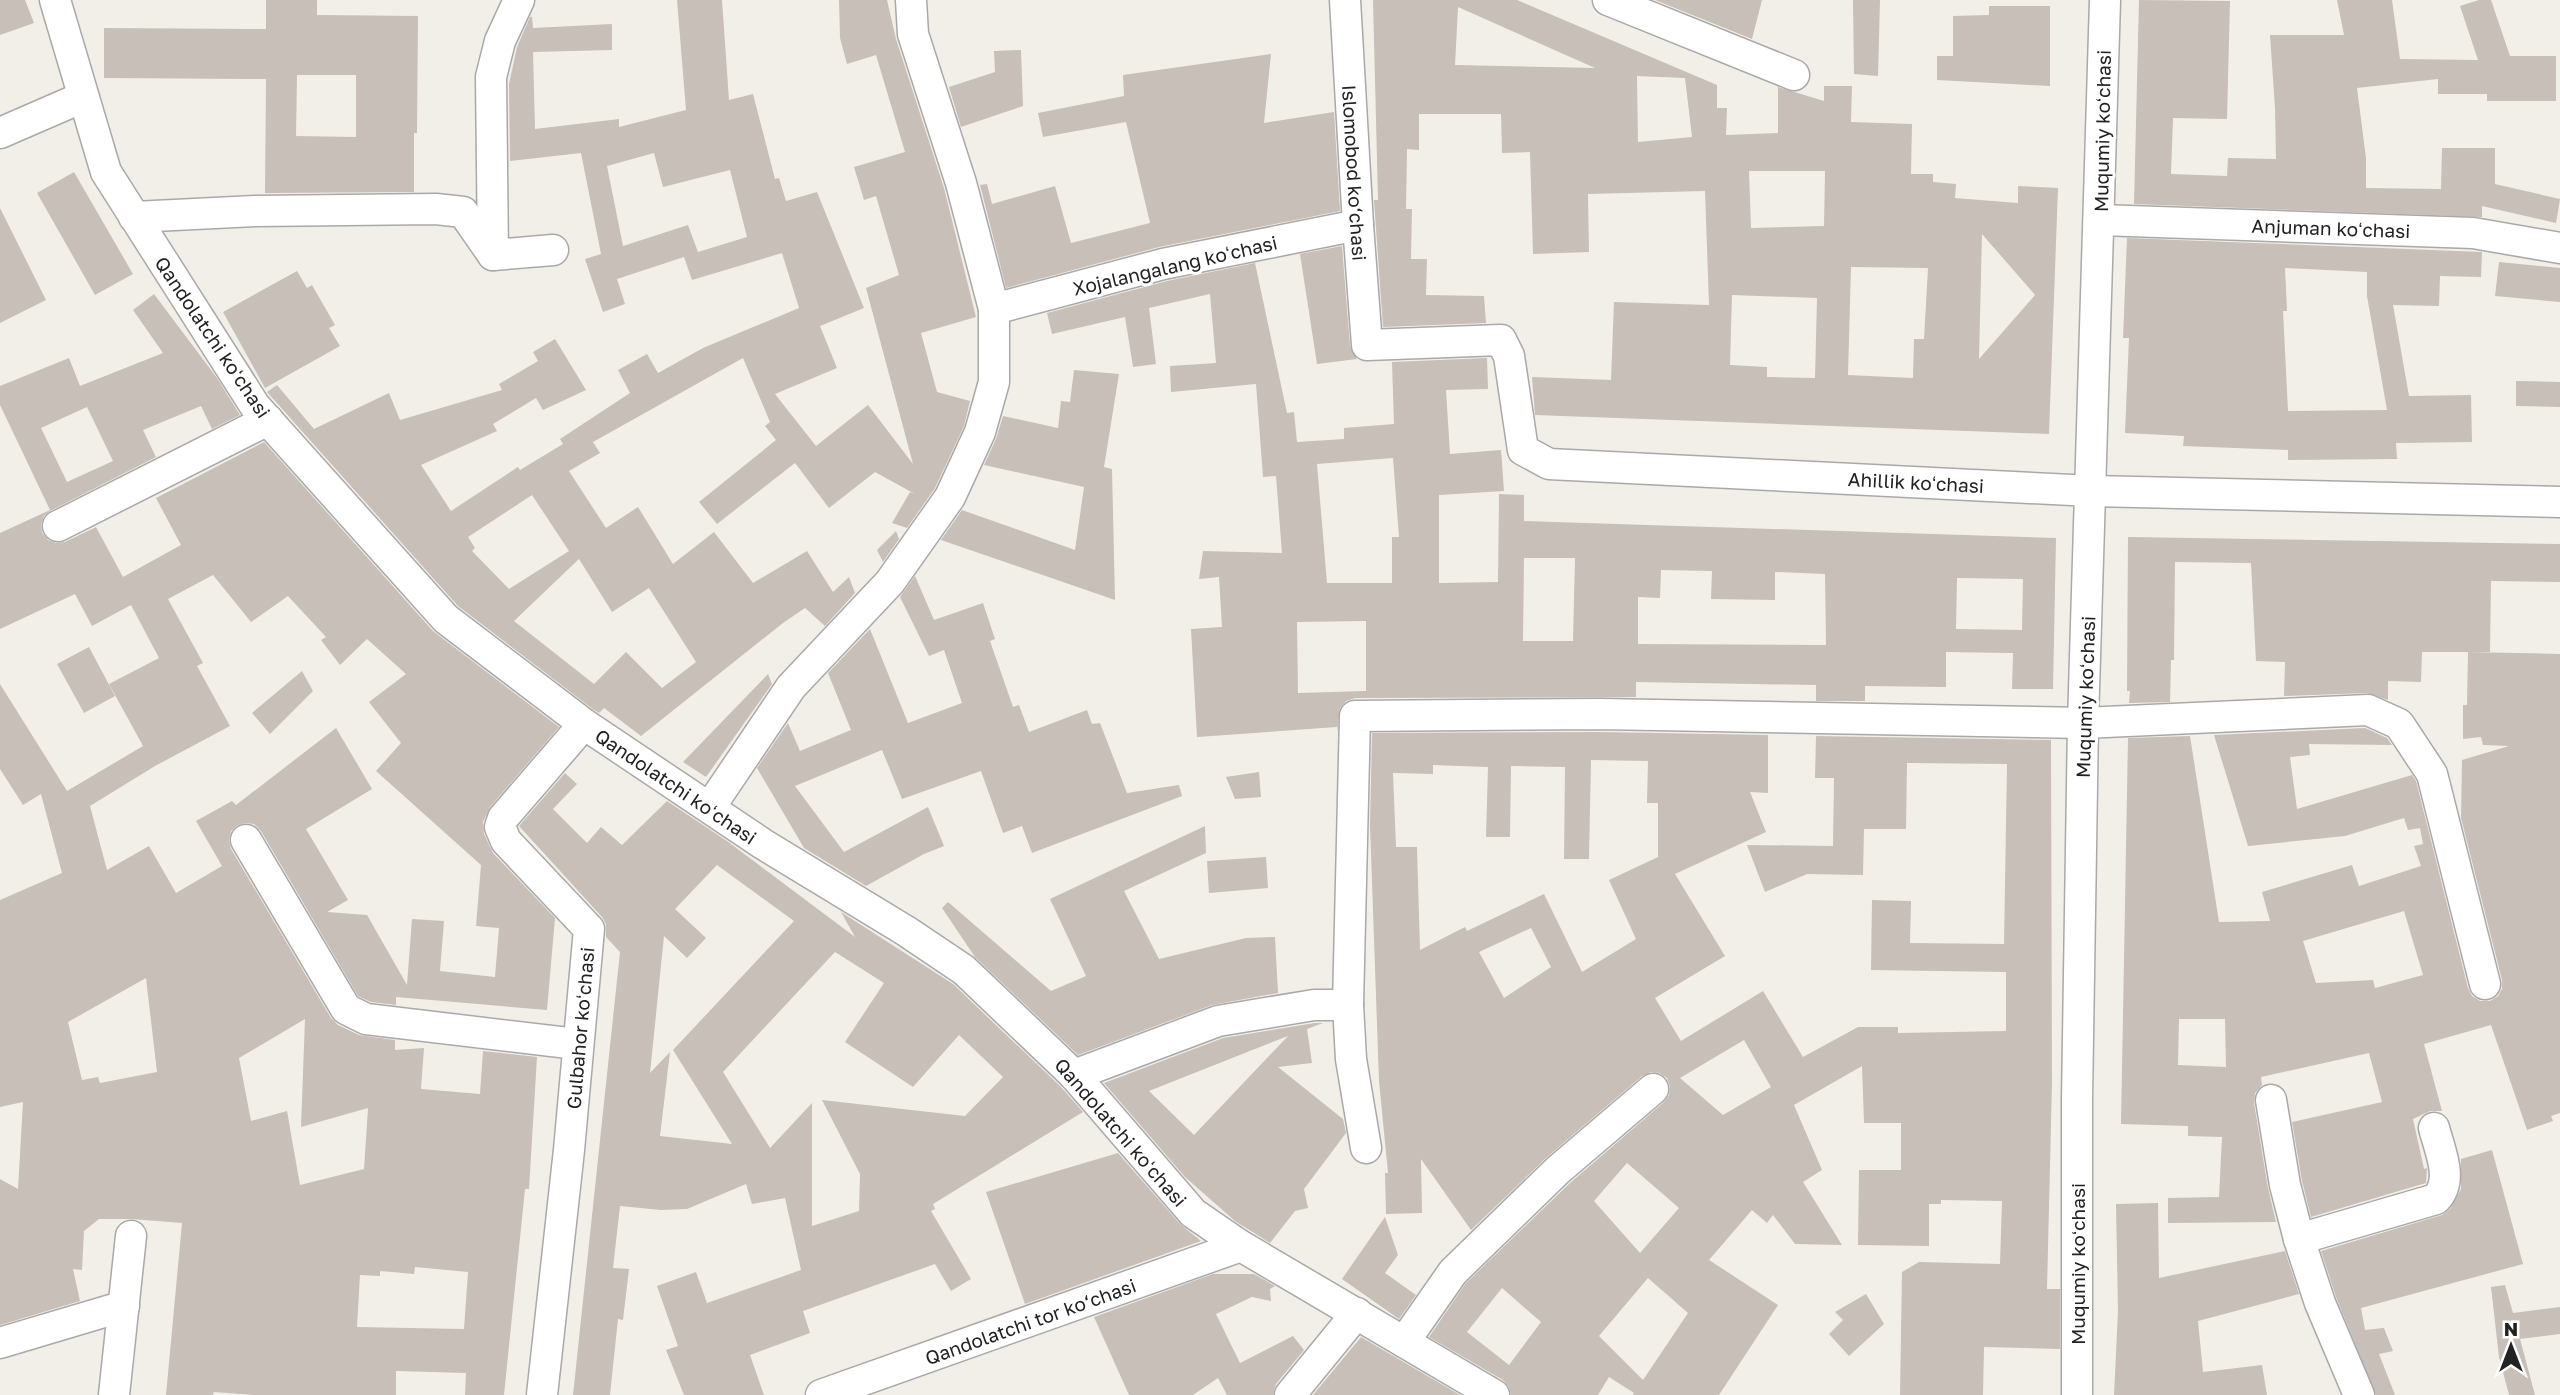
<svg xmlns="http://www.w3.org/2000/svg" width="2560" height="1395" font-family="'Golos Text',sans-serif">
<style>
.building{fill:#c7bfb8;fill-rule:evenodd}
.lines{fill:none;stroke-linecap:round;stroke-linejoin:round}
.minor-casing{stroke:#a9a9a9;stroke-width:33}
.minor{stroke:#fff;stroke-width:30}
.labels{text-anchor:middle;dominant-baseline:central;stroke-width:6;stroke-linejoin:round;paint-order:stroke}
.street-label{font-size:19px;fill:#222;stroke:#fff}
</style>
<rect width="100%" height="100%" fill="#f2efe9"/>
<path class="building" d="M0,0H25L34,23L0,35Z
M266,0H317V15L418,16L417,133H414V192L265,193L266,79L104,78V28L266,29ZM297,75H356V137L296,136Z
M677,0H722L729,100L753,94L775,179L779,178L786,201L817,192L864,308L820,326L837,368L775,394L816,446L868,405L913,464L866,288L899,275L876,196L864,200L854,167L905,152L876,55L847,64L840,38L839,0H887L896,39L944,188L976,317L921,333L937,392L970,401L964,426L935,488L907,528L892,523L910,492L915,494L875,472L829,508L795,463L717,524L699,502L776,440L765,426L770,422L743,358L593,442L600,453L569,471L606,528L638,507L673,564L714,532L753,583L807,551L833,592L849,577L855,593L825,626L805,608L783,623L641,736L604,708L599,713L594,710L458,606L267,392L277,385L314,429L389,393L400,420L502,390L499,384L538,361L533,352L555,339L586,390L543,410L536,398L493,424L497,431L421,465L451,511L518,467L520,470L563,444L560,439L630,393L618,370L647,354L658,373L703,348L799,308L782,253L692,280L684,257L617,279L625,304L603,312L585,259L601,254L581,153L510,161L509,84L517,47L530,17H532L533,28L612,24V50L533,52L535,129L619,119V127L686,110ZM654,153L663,187L730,170L747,237L698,252L688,225L623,246L607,166ZM532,495L569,551L509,589L472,551L475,548L468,537ZM579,559L612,612L649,588L696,662L662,688L626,652L594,684L514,621Z
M1373,0H1517L1717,85V108H1727L1726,135L1778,133V87L1824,101V86H1852L1851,122L1912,124L1911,174H1933V182L1956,184L1955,198L2018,203V186L2058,188L2049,434L1535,415L1532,377L1611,380L1614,302L1709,305L1705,191L1588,194L1589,252L1533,254L1530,152L1502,153L1501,114H1419V150L1407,149L1406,209H1412L1411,259H1427L1426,295L1484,296L1486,323L1383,327L1374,200H1378ZM1458,7L1595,68L1455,65ZM1637,76L1685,78L1692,137L1638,142ZM1749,171H1825L1824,226L1751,228ZM1982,234L2035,295L1979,359ZM1851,267L1928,268L1924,339H1914L1913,378L1848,375ZM1732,295L1817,298L1815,378L1767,377V367L1730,365Z
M1655,0H1762L1752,39Z
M1853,0H1880L1878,76L1854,74Z
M2139,0L2230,1L2227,119L2173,118L2171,174L2227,176L2228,158L2276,159L2275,108L2270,35H2344L2337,0H2392L2400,59L2478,60L2460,6L2479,0H2491L2510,56H2556V101H2487V94H2438V79L2357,88L2366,158V188L2441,189L2442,148H2495V184L2560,199L2556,223L2482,206V217L2134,204Z
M1989,6H2050V86L1937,80V56H1953V16L1989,15Z
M1021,50L1023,106L961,127L949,87L995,72L994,51Z
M1271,54L1264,123L1334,112L1340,211L1159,247L1006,288L980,185L987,184L992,204L1055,186L1071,243L1150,223L1126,122L1043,137L1038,113L1124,96L1123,75Z
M74,172L133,274L95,295L37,193Z
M0,208L46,300L0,323Z
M2127,238L2482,252L2481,277L2440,276L2439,306L2393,305L2409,396L2471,395L2472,442L2396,443L2397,459L2288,460V450L2183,446L2184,436L2125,433L2129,338H2123ZM2285,268L2367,272V296L2387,410L2288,411L2283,311H2287Z
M1342,246L1350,346L1357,359L1317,364L1300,254Z
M2499,262L2560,268V302L2495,296Z
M1255,263L1287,413L1294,412L1297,442L1344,439V428L1394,424L1392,362L1487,358L1488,389L1446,390L1450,454L1501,450L1504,491L1439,495V583L1498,582L1499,494L1524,495V521L2056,538L2053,689H2012L2013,653L1946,652V687L1865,686V701H1816V685L1636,682V697L1355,698L1346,701L1340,708L1337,732V727L1197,737L1191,629L1222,627L1219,577L1199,579L1203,551L1282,553L1276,476L1263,477L1256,384L1171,392L1170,366L1216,363L1210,294L1149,308L1156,364L1133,367L1125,317L1052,334L1047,313L1167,281ZM1393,458L1399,537H1392V583H1327L1317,464ZM1524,558H1575L1573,641H1523ZM1661,570L1712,571L1711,599L1775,600V572L1825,574L1826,645L1638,644V597L1660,598ZM1957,578L2023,579L2022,630L1956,629ZM1366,621V691L1298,693L1297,622Z
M297,271L307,288L312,285L335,325L329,328L340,346L265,388L223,312Z
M154,294L217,378L240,415L212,429L201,406L143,430L156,457L50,511L44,516L41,524L42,533L48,540L56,543L65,542L96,527L123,577L181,545L156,498L264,442L433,631L559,727L490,807L483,822L484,834L493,853L555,918L547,1010L396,997V1005L371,1002L358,996L261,831L254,824L246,823L238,825L231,831L229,840L231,849L331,1018L338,1025L359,1035L395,1040V1050L424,1048L421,1089L480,1094L483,1051L537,1057L529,1189H525L504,1395H465L466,1373L396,1371V1395H254L214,1392L213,1395H166L182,1223L132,1219H99L84,1231L82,1270L73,1269L80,1301L0,1325V1179L18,1189L23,1102L0,1107V900L62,873L41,794L23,805L0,769V684L67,791L143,746L109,684L159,658L131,605L92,626L75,594L0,629V533L50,510L0,405V386L69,358L80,386L163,353L133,310ZM87,407L113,461L67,482L41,428ZM213,575L251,622L288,596L326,637L321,640L340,665L367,639L406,674L369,702L401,743L376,771L481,865L476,926L499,928L495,977L440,971L444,921L412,919L407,985L367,915L327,912L348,900L306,829L372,789L336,728L236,805L232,801L196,821L222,866L176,893L149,846L107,870L90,806L155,766L230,726L197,666L203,663L168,599ZM146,978L157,1072L100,1083L98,1077L82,1080L68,1022ZM305,1019L301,1127L368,1108L364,1169L300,1185L287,1111L251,1121L239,1058ZM415,1267L468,1272L464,1329L357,1327L360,1275L380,1276V1271L414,1274Z
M1074,370L1119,374L1104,467L1112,469L1115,600L941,540L962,510L1075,550L1084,487L984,465L996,439L1003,416L1058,428L1061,401L1070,402Z
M2516,381L2560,382V407L2516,406Z
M896,531L899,539L883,562L877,550Z
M2128,537L2560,544V582L2491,581L2490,652H2422L2421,682L2388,681V700L2367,693L2284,696L2285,662L2256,661L2251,563L2175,562L2174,660H2171L2170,702L2129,703L2130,691H2127Z
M915,576L934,620L983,603L995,639L990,641L1013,707L1019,705L1029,732L1087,710L1092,724L1100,723L1127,793L1179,785L1182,796L1032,853L1022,826L1003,833L981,771L902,799L882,750L795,786L844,852L928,807L944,846L924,854L866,886L804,848L757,768L788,723L800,751L851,730L828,673L870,629L908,723L962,703L944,650L929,656L900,597Z
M89,647L115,696L84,713L57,664Z
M2468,652L2560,654V1113L2551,1116L2553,1121L2527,1130L2491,1025L2424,1044L2442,1111H2430L2413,1119L2424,1169L2427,1168L2426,1183L2311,1217L2302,1181L2292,1122L2382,1102L2369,1053L2261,1077L2262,1085L2255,1093L2254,1103L2268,1188L2276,1222L2168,1223V1198L2219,1197L2222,1137L2188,1136V1126L2121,1124L2128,738L2190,736L2219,922L2270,921L2262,892L2352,865L2359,886L2421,866L2414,846L2423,844L2420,828L2408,830L2404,818L2345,836L2248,846L2214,735L2365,728L2387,738L2392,745L2309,744L2310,755L2290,757L2297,809L2412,775L2416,781L2468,988L2472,996L2480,1001H2490L2498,996L2502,989V980L2461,818L2462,760L2509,746L2483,745L2481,737L2463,739V705H2467ZM2404,911L2423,975L2375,988L2373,980L2316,983L2303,941ZM2179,1019H2225L2226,1067L2178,1065Z
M302,671L313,691L270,734L252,713Z
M768,674L772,684L706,777L683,762Z
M1600,732L1768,735V793L1750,792L1766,832L1675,874L1725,956L1655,998L1681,1041L1763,991L1803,1057L1858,1027H1898V1033L2006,1031V972L1871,970L1872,900L1911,901L1910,943L2004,944L2007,764L1907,763L1906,829H1864L1863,875L1807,874L1765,892L1747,845L1833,846L1834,778H1815L1816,736L2051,740L2052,1083L2047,1289H2060V1349L1984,1347L1983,1395H1900L1902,1272L1919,1262L2000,1264L2002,1201L1941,1200V1204H1929V1246L1858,1245L1859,1170H1901V1123H1864L1862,1066L1794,1105L1822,1170L1803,1182L1842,1245L1795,1244L1773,1215L1767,1223L1752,1210L1709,1260L1778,1305L1719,1395H1633L1634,1393L1609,1377L1598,1395H1511L1509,1387L1503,1380L1429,1337L1466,1283L1570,1183L1664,1102L1669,1095L1670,1087L1667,1078L1659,1073L1651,1072L1642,1076L1547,1157L1471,1230L1421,1159L1422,1213L1386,1214L1385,1173H1388L1379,1081L1370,825L1372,733ZM1591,760L1648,761L1647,803H1658V857L1609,880L1636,939L1582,972L1544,894L1467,931L1465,927L1420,950L1417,847H1396L1393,773L1433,774V765L1488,767L1486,837H1510L1511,766L1565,767L1564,859H1589ZM1531,928L1551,967L1504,998L1479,952ZM1744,1040L1771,1087L1723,1115L1680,1078ZM1627,1163L1679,1208L1640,1253L1594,1201ZM1648,1278L1688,1313L1643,1380L1599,1336ZM1502,1288L1541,1322L1509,1365L1467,1332Z
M1259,772L1261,797L1235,799L1226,777Z
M565,773L577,784L553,809L587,843L601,827L622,845L667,801L727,841L855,937L841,912L953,984L1061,1087L1083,1112L933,1204L935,1209L931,1211L971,1279L951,1291L935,1264L803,1311L810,1333L750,1355L764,1395H684L666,1350L678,1346L657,1286L696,1272L707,1303L801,1270L785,1198L752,1204L746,1184L687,1209L661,1210L620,1206L613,1268L629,1269L623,1320L618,1319L610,1395H573L620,952L606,937V924L602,917L519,826ZM717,865L794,921L673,1050L732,1144L660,1136L670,1052L650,1073L664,936L687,958L706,938L675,909ZM835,952L884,983L845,1042L913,1087L959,1035L1003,1077L965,1116L822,1100L860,1174L859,1211L812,1226V1103L770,1148L723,1072Z
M1205,826L1206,853L1124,891L1159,959L1246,938L1275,937L1278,993L1212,1005L1078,1055L975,957L942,908L948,902L1051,991L1086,976L1050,899Z
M1266,857L1268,888L1209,893L1207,861Z
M1315,1023H1323L1307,1029L1312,1063L1278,1067L1343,1119L1346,1133L1304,1189L1308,1208L1295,1211L1270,1243L1235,1221L1185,1177L1104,1083L1223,1038ZM1288,1036L1194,1135L1149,1091Z
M2492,1150L2523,1264L2361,1308L2365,1330L2384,1328L2393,1351L2379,1354L2395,1395H2376L2336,1297L2321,1251L2442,1215L2450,1209L2461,1189V1159Z
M1118,1153L1180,1224L1201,1241L1025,1304L986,1192Z
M2158,1203L2159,1278L2285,1251L2299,1294L2198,1321L2203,1372L2262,1365L2267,1395H2114L2118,1311L2116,1204Z
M1385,1217L1398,1255L1385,1273L1416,1295L1399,1319L1342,1279Z
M1213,1274H1254L1275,1286L1270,1289L1271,1301L1252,1297L1216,1314L1240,1363L1293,1336L1304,1350L1276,1384L1273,1395H1227L1218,1378L1193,1395H1129L1094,1317Z
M2505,1285L2513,1313L2560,1307V1334L2520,1339L2535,1395H2509L2499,1357L2491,1287Z
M1866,1294L1884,1324L1849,1356L1829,1334L1843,1320L1835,1312Z
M1361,1337L1460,1395H1313Z"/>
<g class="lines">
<defs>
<g id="minor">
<path d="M55,0L106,172L255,406L446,619L584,724L763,844L906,931L964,970L1074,1075L1193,1213L1241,1246L1494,1395"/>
<path id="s1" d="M1345,0L1358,225L1367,345L1501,340L1509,356L1523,450L1549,464L2092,491L2560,502"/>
<path d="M1608,0L1794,75"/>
<path d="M0,133L83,97"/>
<path d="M134,217L255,211L436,209L463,212L493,255L553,250"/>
<path d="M2100,220L2473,233L2560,248"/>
<path d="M493,255L491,77L500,41L519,0"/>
<path d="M994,309L1163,264L1358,225"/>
<path d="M58,526L268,420"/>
<path d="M710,807L791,687L890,582L950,497L980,432L994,382V309L961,183L913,34L911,0"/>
<path d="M246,840L346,1009L366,1019L577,1044"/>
<path d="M1348,1005L1351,1059L1366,1148"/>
<path d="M1074,1075L1218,1021L1314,1005H1348L1355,716L1600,714L2083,723L2368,710L2399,724L2432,774L2485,984"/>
<path d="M2271,1100L2285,1185L2299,1239"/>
<path d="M1404,1342L1453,1272L1558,1170L1653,1089"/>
<path d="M0,1343L124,1306"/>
<path d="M114,1395L131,1236"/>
<path d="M542,1395L569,1150L589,929L506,841L500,827L503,818L584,724"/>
<path id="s2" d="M821,1395L1241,1246"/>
<path d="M1290,1395L1357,1313"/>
<path d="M2077,1395V1100L2083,723L2105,0"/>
<path d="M2359,1395L2320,1303L2299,1239L2436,1199C2454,1180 2440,1151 2434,1128"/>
</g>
</defs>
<use href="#minor" class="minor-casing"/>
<use href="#minor" class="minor"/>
</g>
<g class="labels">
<g class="street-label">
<text transform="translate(2102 131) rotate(-89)">Muqumiy koʻchasi</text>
<text stroke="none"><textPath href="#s1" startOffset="173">Islomobod ko‘chasi</textPath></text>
<text transform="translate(2331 228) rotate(2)">Anjuman koʻchasi</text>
<text transform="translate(1175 265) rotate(-13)">Xojalangalang koʻchasi</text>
<text transform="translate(213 337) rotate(56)">Qandolatchi koʻchasi</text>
<text transform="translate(1916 482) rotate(3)">Ahillik koʻchasi</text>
<text transform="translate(2085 697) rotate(-88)">Muqumiy koʻchasi</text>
<text transform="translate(676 786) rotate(34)">Qandolatchi koʻchasi</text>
<text transform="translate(580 1028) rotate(-85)">Gulbahor koʻchasi</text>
<text transform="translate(1121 1132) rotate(49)">Qandolatchi koʻchasi</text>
<text transform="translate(2077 1264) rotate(-90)">Muqumiy koʻchasi</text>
<text stroke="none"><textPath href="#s2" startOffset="222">Qandolatchi tor ko‘chasi</textPath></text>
</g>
</g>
<g transform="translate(2511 1346)" stroke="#ffffff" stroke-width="5" paint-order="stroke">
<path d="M0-5L12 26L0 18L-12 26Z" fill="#222222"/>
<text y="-10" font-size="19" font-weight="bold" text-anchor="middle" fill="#222222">N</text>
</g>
</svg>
